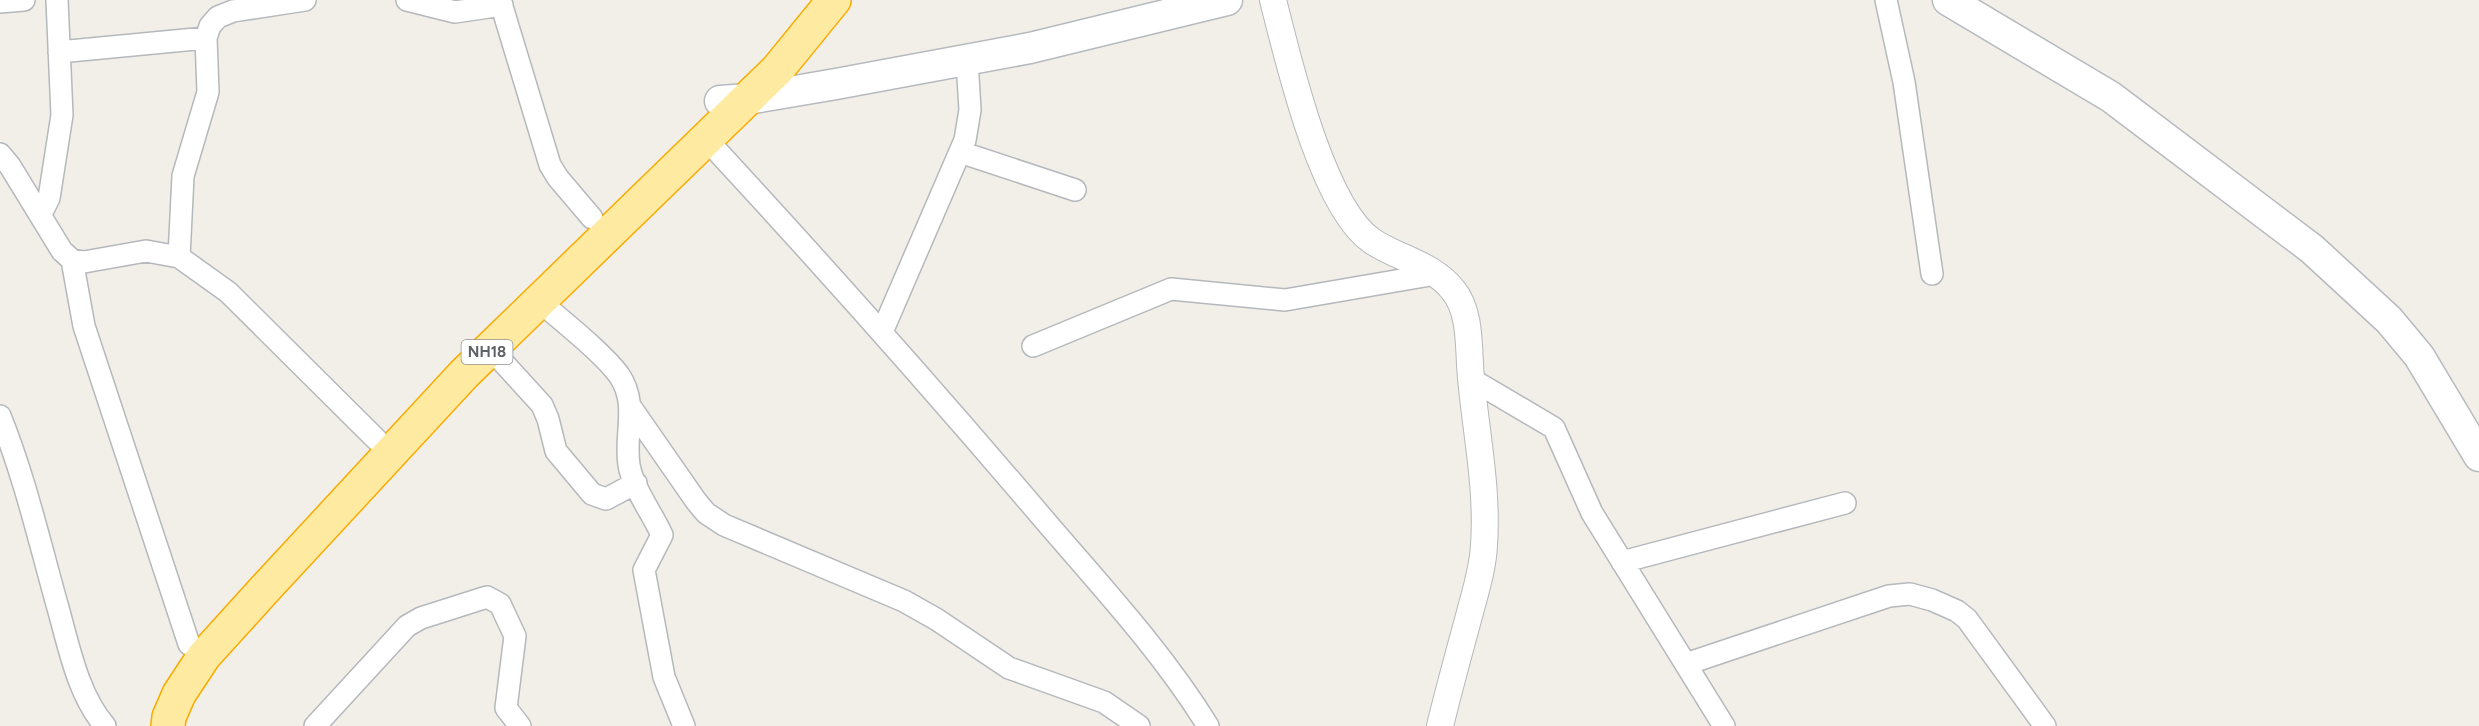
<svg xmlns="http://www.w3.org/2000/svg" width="2479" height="726" font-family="Figtree,sans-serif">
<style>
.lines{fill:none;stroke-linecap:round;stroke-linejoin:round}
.minor-casing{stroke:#b5b8bc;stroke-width:24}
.tertiary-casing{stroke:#b5b8bc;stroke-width:28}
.secondary-casing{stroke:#b6babf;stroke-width:33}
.trunk-casing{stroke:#f9ab00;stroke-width:36}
.minor{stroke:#fff;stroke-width:21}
.tertiary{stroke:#fff;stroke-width:26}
.secondary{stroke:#fff;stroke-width:30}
.trunk{stroke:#feeaa1;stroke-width:33}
.labels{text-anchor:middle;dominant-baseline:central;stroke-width:5;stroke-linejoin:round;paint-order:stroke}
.shield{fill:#fff;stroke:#8f9295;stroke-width:1.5}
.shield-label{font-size:15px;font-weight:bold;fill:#5f6368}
</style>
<rect width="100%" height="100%" fill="#f1efe8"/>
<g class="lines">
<defs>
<path id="minor" d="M407,0L455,12L502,5
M500,0L550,165L558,178L592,218
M1886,0L1904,82L1932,274
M0,2L24,0
M59,52L206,38
M706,139C820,262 932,388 1041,516C1099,584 1161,650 1208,726
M960,152L1075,190
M0,154L10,166L62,251L72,260L84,262L146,251L179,257L228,292L377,440
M41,214L49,198L62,115L57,0
M179,257L183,176L208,92L206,38L210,26L218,17L233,11L305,0
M72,260L84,326L189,644
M538,300C561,320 602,352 619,375C639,404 624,434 629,465C633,488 652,513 662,535L644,570L664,677L684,726
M882,332L965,140L970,110L967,60
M1033,346L1171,289L1285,300L1436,274
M490,348L542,405L548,419L556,451L592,494L606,499L636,483
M1471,379L1554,428L1592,513L1724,726
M630,406L696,501L706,513L724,525L904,601L936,619L1009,668L1104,702L1139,726
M0,416C25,478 40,544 58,608C69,647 78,695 105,726
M1622,562L1845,503
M1686,664L1889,596L1910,594L1932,600L1957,611L1967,619L2045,726
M315,726L407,626L421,618L487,597L500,604L515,636L506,708L520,726"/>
<path id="tertiary" d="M1273,0C1288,59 1322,207 1372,241C1397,258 1433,264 1453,290C1472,313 1468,350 1471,378C1476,433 1488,489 1484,545C1483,569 1475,593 1469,616C1459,653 1449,689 1440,726"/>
<path id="secondary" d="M1948,0L2111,97L2312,249L2389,320L2419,356L2479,456
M720,101L748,99L836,84L1030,48L1227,0"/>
<path id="trunk" d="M168,726L169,717L179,694L204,656L263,591L464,374L777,70L834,0"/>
</defs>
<use href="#minor" class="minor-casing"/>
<use href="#tertiary" class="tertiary-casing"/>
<use href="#secondary" class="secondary-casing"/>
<use href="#trunk" class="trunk-casing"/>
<use href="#minor" class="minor"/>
<use href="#tertiary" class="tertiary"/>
<use href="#secondary" class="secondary"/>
<use href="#trunk" class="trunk"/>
</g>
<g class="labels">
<rect class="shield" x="461.5" y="340" width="51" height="24" rx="4.5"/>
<g class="shield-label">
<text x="487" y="352">NH18</text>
</g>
</g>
</svg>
